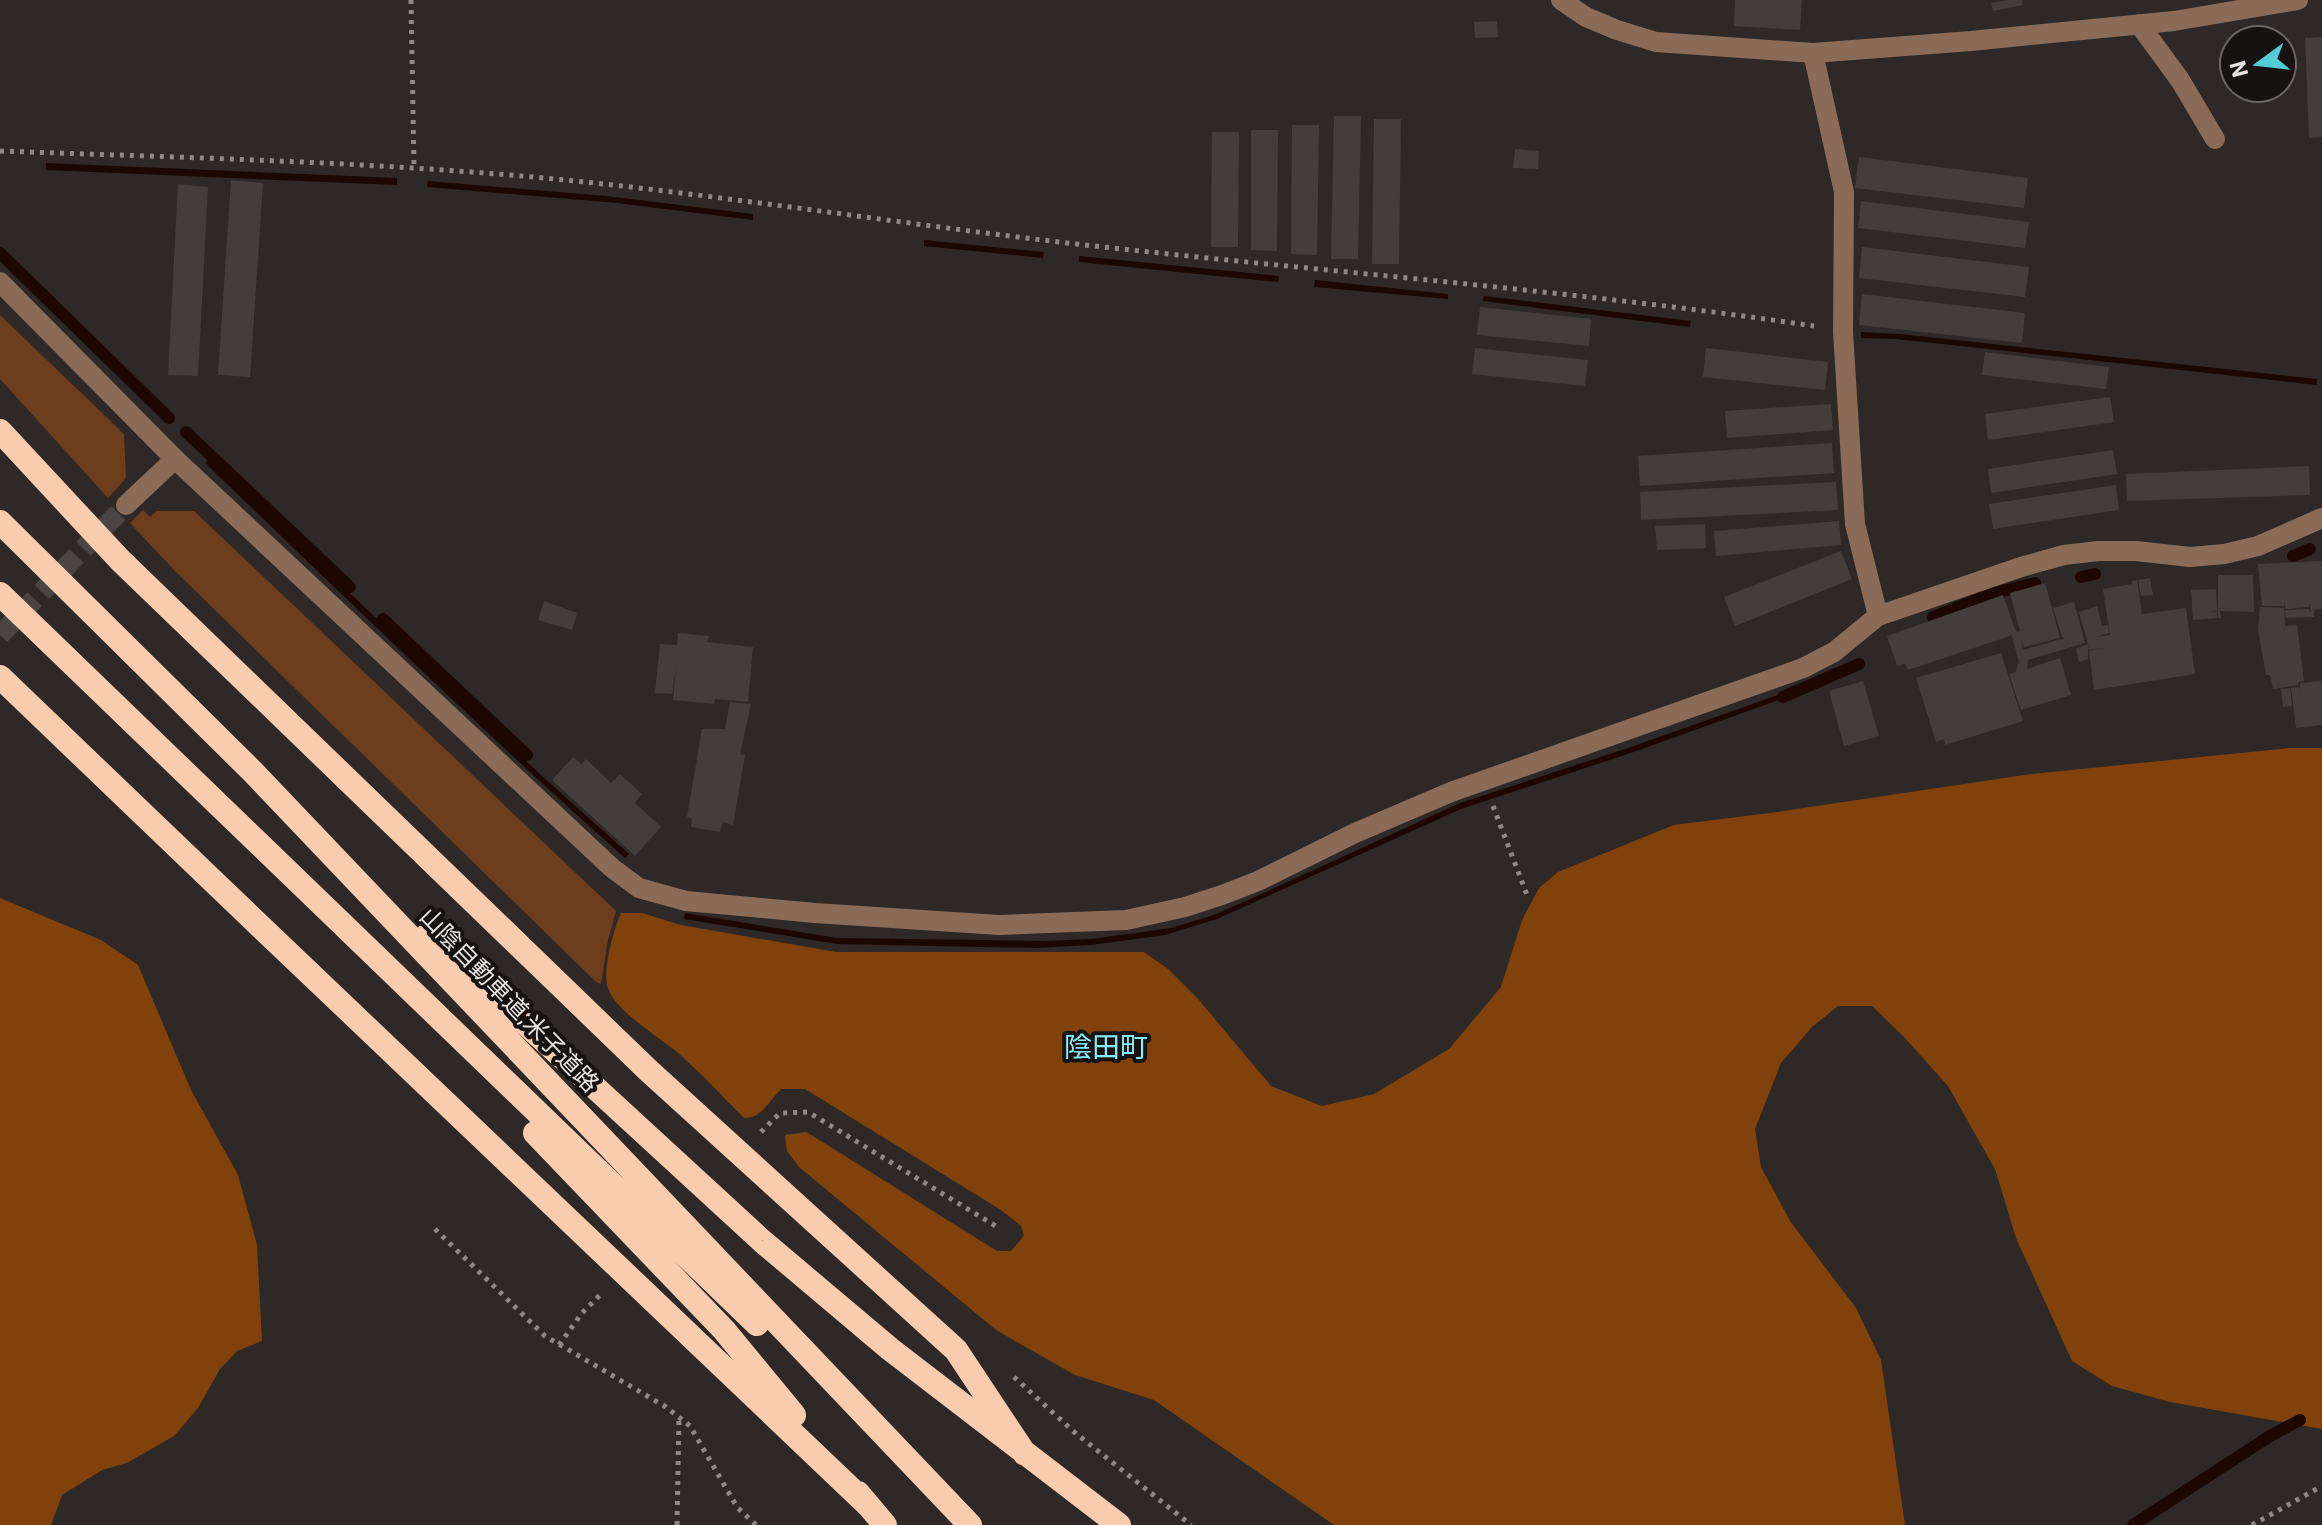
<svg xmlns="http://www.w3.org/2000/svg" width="2322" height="1525" font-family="Roboto,'Noto Sans JP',sans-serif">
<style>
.green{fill:#6e3e1c}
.forest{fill:#81410a}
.water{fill:#1c0800}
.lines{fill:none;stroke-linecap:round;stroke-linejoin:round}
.stream{stroke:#1c0800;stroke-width:12}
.building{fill:#443e3b}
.minor-tunnel{stroke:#4a4542;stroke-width:20;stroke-dasharray:20 10;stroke-linecap:butt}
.path{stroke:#8d8986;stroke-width:5;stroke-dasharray:4 6;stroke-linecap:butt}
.minor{stroke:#896b58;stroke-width:20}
.highway{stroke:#f9ccaf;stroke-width:24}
.labels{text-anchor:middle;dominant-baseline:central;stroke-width:8;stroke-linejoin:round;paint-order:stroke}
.street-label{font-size:24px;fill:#e8e4e2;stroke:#151211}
.quarter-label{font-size:28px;fill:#85f0fa;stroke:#151211}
</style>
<rect width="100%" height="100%" fill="#2e2926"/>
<path class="green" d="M0,315L124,434L126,478L108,498L0,379Z
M143,510L150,517L157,511H194L616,911L608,940L601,984L596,982L176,572L130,523Z"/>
<path class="forest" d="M2290,748H2322V1429L2170,1402L2112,1386L2072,1361L2016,1238L1995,1169L1948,1086L1904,1037L1872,1006H1838L1812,1027L1781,1063L1755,1129L1761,1167L1790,1221L1856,1308L1881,1360L1905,1525H1334L1154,1400L1075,1375L996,1330L799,1167L787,1151L785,1135L806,1132L813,1136L997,1251H1011L1024,1236L1021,1226L1001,1210L805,1089H781C770,1100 761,1119 744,1118C722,1096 701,1073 678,1053C659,1037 619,1013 609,991C601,975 613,930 621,913H642L681,925L836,952H1144L1168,969L1199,1000L1271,1086L1322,1106L1374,1094L1449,1049L1501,987L1522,920L1539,888L1558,872L1674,825L1770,813L2031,774Z
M0,898L101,940L138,965L191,1090L238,1175L257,1245L262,1341L237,1351L220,1369L198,1408L174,1436L127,1463L102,1470L62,1495L51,1525H0Z"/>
<path class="water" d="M46,163L397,178V185L46,170Z
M428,181L606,196L753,214V220L617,203L427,187Z
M924,240L1044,252L1043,258L924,246Z
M1079,256L1279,276L1278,282L1079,262Z
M1315,280L1448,294V299L1314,287Z
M1484,296L1691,321L1690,327L1483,301Z
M1861,332L1900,334L2317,379V385L1896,339L1861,338Z
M209,459L543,777L629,854L625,858C481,730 344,596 205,463Z
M1795,689L1798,693L1628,754L1461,809L1217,919L1165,935L1091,945L1035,948L837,944L684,919L685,913L837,938L1044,941L1092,939L1171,928L1214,915L1257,896L1460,803L1628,748Z"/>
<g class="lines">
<path class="stream" d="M0,253L169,418
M186,432L350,587
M2293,556L2310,549
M2081,577L2095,574
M1933,617L1994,593L2035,583
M383,619L527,755
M1783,697L1859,664
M2133,1525L2270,1436L2300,1420"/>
</g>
<path class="building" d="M1735,0H1802L1800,30L1734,26Z
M2008,0H2022L2023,5L1993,11L1991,3Z
M1497,21L1498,37L1475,38L1474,22Z
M2322,37V137L2309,138L2305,38Z
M1334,116H1361L1358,259H1331Z
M1374,119H1401L1399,264H1372Z
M1292,125H1319L1317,255L1291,254Z
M1251,130H1278L1277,251L1251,250Z
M1212,132H1239L1238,247H1211Z
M1515,149L1539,151L1538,169L1513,168Z
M1859,157L2028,178L2024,208L1855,188Z
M231,180L263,183L250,377L218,375Z
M178,184L208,187L198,376L168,375Z
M1861,201L2029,222L2025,248L1858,228Z
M1862,247L2029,267L2025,297L1859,278Z
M1862,294L2025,313L2022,343L1859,325Z
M1480,307L1591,319L1589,346L1477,335Z
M1475,348L1588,360L1585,386L1472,374Z
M1706,348L1828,362L1825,390L1703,377Z
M1985,352L2109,367L2106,389L1982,375Z
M2110,397L2114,422L1988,440L1985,414Z
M1831,404L1833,430L1727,438L1725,411Z
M1832,443L1834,473L1640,486L1638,456Z
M2113,450L2117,474L1991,493L1988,469Z
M2309,466L2310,495L2127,501L2126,474Z
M1836,482L1838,510L1641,520L1640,492Z
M2116,485L2119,510L1993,529L1989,504Z
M1839,521L1841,545L1716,556L1714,531Z
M1705,524L1706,548L1657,550L1655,526Z
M1841,551L1852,579L1735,626L1724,597Z
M2322,561V609L2311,610L2309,603V607L2286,609L2284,602V606H2262L2258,564Z
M2218,575H2253L2254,612L2220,611L2221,618H2218Z
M2150,578L2153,595L2141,596L2138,580Z
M2137,580L2142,614L2186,608L2195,674L2094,690L2089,651L2104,648L2089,650L2088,645V659L2079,662L2076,649L2088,644L2079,612L2097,606L2102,626L2108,625L2109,633L2096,637L2110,635L2103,589L2132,584V581Z
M2045,583L2060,638L2024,647L2021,639L2023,650L2065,638L2062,637L2053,608L2074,602L2085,643L2028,660L2027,669L2060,658L2071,695L2021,710L2009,674L2016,672L2018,662L2020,665L2011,633L2010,636L1908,670L1905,664L1897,666L1887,636L2003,595L2016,632L2020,631L2010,593Z
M2216,589L2217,611H2212L2217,612V618L2193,620L2191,590Z
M544,601L577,613L572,630L538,620Z
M2260,607L2284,608L2285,626L2297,625L2304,681L2298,682L2299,685L2273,689L2270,675H2266L2258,630Z
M2309,609V611L2314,610V617L2286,618L2285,610Z
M678,633L709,636L707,642L753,647L748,702L715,699L714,704L673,700L676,666L672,694L655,693L660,644L677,645Z
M2001,653L2023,721L1945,745L1944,739L1936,742L1916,678Z
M1863,681L1879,736L1844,746L1829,691Z
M2322,681V725L2296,728L2291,688L2299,687L2300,690V683Z
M2290,688L2292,706L2283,707L2281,689Z
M730,702L751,704L740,754L745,755L733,825L723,822L720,832L691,827L692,819L687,817L702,729H725Z
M573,757L581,764L586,759L611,783L620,774L642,794L635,803L661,827L635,856L552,780Z"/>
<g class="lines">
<path class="minor-tunnel" d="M0,635L126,505"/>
<path class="path" d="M411,0L414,169
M0,151C195,158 391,162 585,182C765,201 942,230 1122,249C1352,274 1584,292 1814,326
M1493,806L1527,895
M761,1132L780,1113L808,1112L999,1228
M435,1229L545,1336L666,1407L690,1426L737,1507L756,1525
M559,1345L582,1313L602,1293
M1014,1377L1073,1431L1191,1525
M677,1525L679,1416
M2252,1525L2322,1486"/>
<path class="minor" d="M1561,0L1586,17L1617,30L1656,42L1813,53L1971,41L2174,21L2298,0
M2139,24L2180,80L2215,139
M1813,53L1844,192L1843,332L1855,524L1878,616
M0,282L175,459L612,868L639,888L686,901L815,913L999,925L1126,920L1185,907L1222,895L1258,881L1355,833L1451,792L1803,668L1834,652L1878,616L2021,567L2064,555L2098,551H2136L2190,557L2224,554L2258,546L2322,518
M126,505L175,459"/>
<path class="highway" d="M0,431L120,560L649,1071L956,1350L1025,1454
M0,522L253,772L970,1525
M0,594L757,1324
M0,677C288,955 580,1228 869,1506
M428,934L762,1241L890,1349L1119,1525
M535,1133L724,1330L794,1415
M858,1493L885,1525"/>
</g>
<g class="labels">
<g class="street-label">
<text transform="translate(509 1000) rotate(46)">山陰自動車道;米子道路</text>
</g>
<g class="quarter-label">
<text x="1106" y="1047">陰田町</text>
</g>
</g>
<g transform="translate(2258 64) rotate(255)"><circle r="38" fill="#151211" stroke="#696665" stroke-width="2"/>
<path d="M0-6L14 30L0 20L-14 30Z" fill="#52ccd6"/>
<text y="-12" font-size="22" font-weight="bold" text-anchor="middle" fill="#e8e4e2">N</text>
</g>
</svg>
